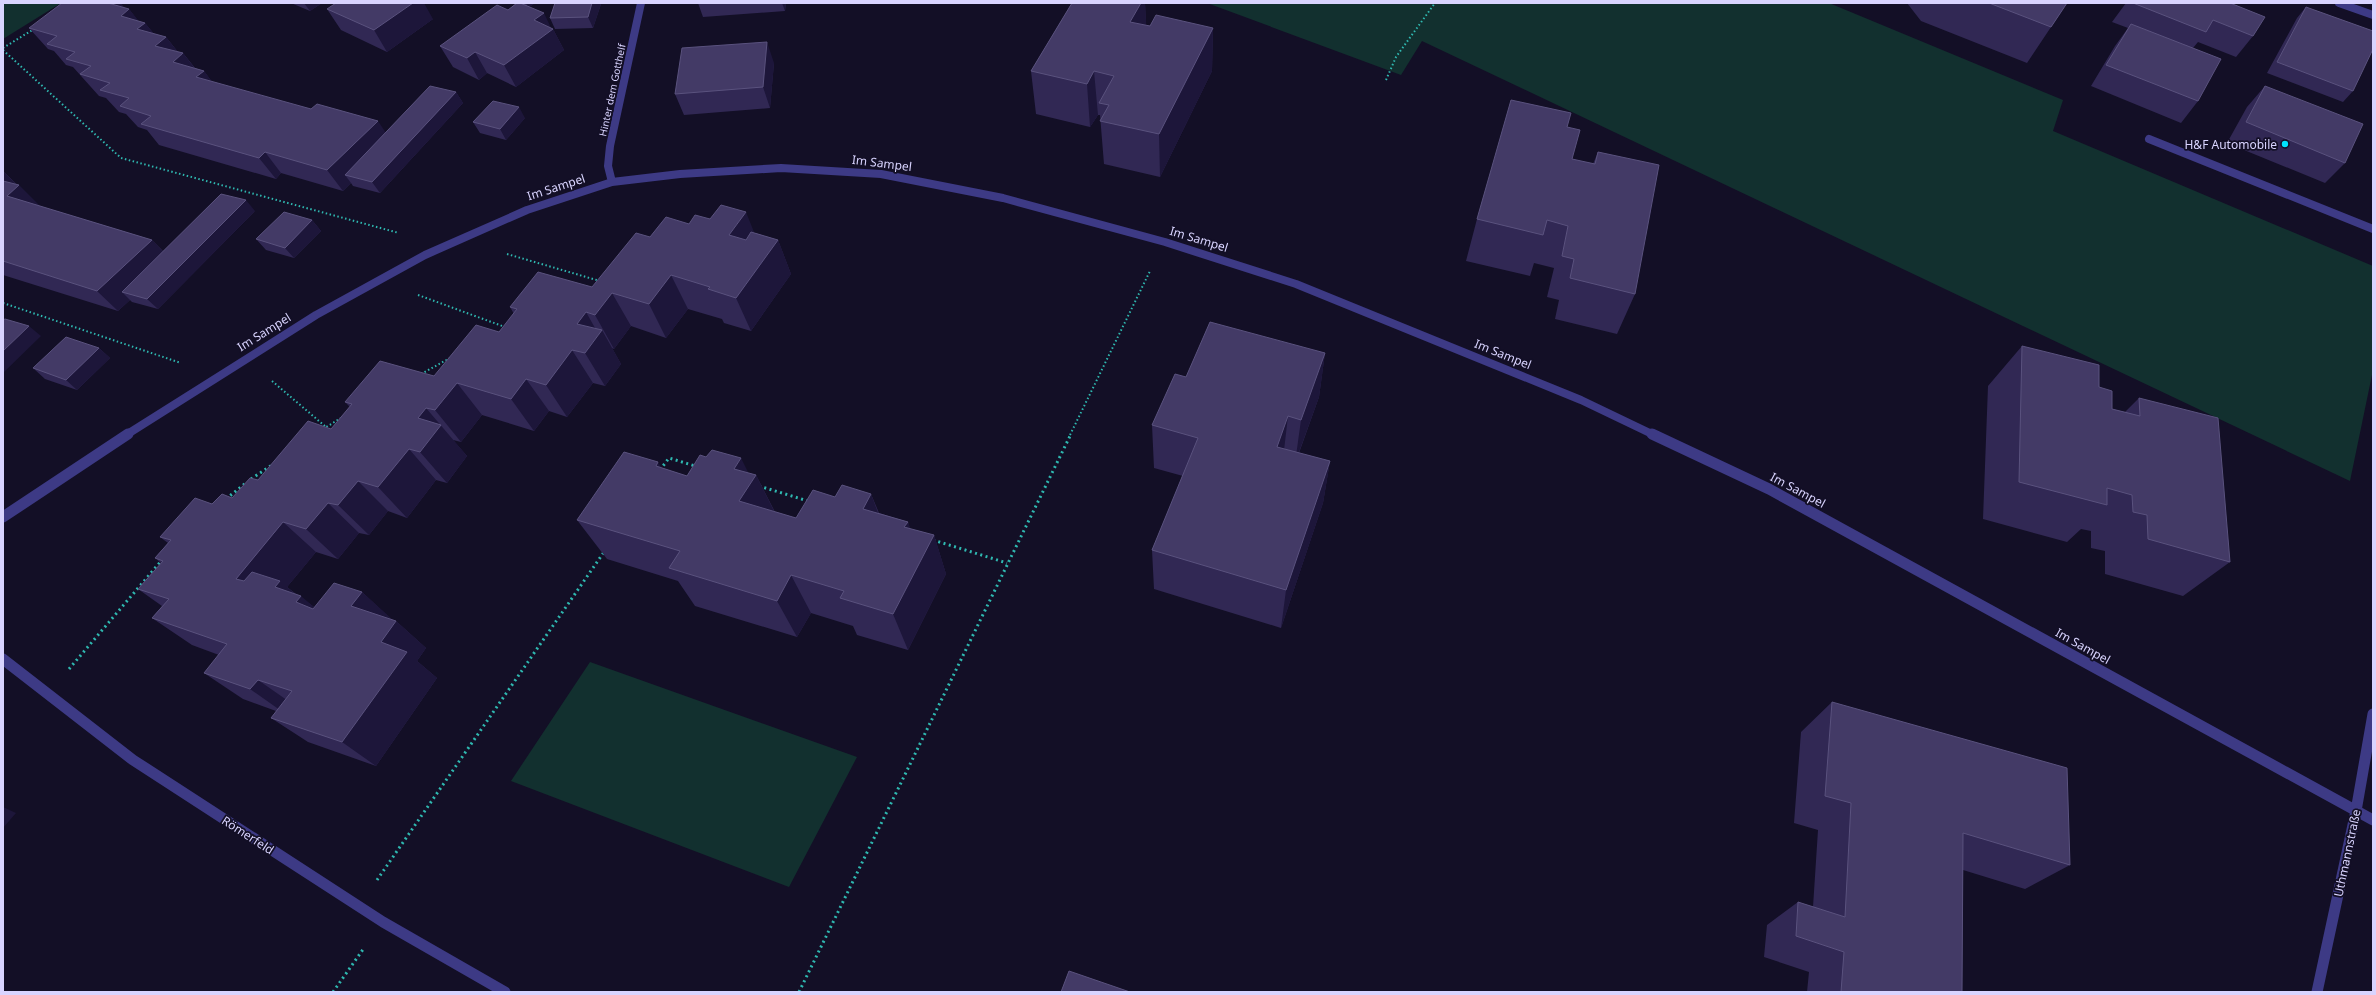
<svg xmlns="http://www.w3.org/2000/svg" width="2376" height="995" font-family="'Noto Sans',sans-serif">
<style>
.green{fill:#12302f}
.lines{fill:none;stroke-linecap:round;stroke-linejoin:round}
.path-far1{stroke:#2fb8b0;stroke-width:2;stroke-dasharray:1.5 2.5;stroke-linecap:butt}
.path{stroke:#2fb8b0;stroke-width:3;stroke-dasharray:2 3.5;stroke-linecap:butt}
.service{stroke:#3d3a85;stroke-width:8}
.minor-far1{stroke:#3d3a85;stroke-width:8}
.minor{stroke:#3d3a85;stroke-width:11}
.tertiary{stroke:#3d3a85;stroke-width:11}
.wall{fill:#312854}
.shaded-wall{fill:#1d163a}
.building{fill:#433a66;stroke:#5a527e}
.poi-dot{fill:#00e5ff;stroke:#130f26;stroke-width:1.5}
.labels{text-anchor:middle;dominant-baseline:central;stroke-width:3.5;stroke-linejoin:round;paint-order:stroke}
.far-street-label{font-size:10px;fill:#d9d4ff;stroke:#130f26}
.poi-label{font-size:12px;fill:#d9d4ff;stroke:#130f26;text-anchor:end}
.street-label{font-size:12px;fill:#d9d4ff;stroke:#130f26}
</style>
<rect width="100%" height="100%" fill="#130f26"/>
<path class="green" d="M3,3H61L3,39Z
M1207,3H1829L2063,100L2053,131L2373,266V370L2350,481L1422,41L1401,75Z
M590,662L857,757L789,887L511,781Z"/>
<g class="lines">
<path class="path-far1" d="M3,48L34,29
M3,50L121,158L399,233
M1386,80L1396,57L1435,3
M507,254L600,281
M418,295L505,327
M3,303L181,363
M421,374L452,357
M272,381L326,427
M323,429L341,418
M1070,435L1150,271"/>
<path class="path" d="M660,470L669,458L695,466
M251,479L272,465
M759,486L808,501
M226,499L247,482
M933,540L1007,563
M69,669L162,560
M377,880L604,552
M333,992L364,948
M799,992L1071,434"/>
<path class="service" d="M2149,139L2373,229"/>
<path class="minor-far1" d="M2339,3L2373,15
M612,182L608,166L610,146L641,3
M126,435L316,315L425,255L527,210L612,182L680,174L781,168L881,174L1003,198L1165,242L1296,284L1581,400L1654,435"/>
<path class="minor" d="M1652,434L1769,489L2373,820
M3,517L128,434
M3,659L133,760L383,922L505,992"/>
<path class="tertiary" d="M2317,992L2356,811L2373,714"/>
</g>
<path class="wall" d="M291,3H322L310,11Z
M517,3H535L529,7L551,28L553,29L564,50L516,87L487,73L479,80L453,67L440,46L508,10Z
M555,3H601V4L593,28L555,29L550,18Z
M698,3H786L785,11L703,17Z
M1072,3H1145L1146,25L1150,26L1213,28L1212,71L1160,177L1104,164L1100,115H1098L1090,127L1036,114L1031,71Z
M1907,3H2067L2027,63L1921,21Z
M2126,3H2230L2253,36L2236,57L2198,42L2193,48L2198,101L2181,123L2091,86L2115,46L2128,28L2112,22Z
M2306,7L2353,91L2343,102L2267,73L2297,18Z
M125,8L129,9L138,21L145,23L154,34L166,37L178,52L183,53L195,68L204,71L212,82L385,133L456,92L463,103L380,193L353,186L351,183L343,191L281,173L276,179L159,145L147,130L138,127L126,114L119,112L106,98L99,96L73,67L66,65L54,51L48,49L29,28Z
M327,9L433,19L387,52L341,30Z
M774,63L770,108L684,115L675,94Z
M2265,86L2345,163L2325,183L2227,143L2247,107Z
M525,118L506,140L480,133L473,122Z
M1567,127L1572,159L1593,164L1598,152L1635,294L1617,334L1555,319L1559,300L1547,297L1554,268L1534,263L1530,276L1466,261L1477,219Z
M3,171L39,206L152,240L163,251L255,211L158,309L132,302L130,300L118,311L3,275Z
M312,220L321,231L294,258L266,250L256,239Z
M689,224L755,233L778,240L791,274L751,331L724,323L722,319L688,309L666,338L631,326L614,349L612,348L621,364L605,386L593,383L567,417L549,411L534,431L482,415L461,442L453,440L467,456L447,483L436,480L407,518L388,511L369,535L359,533L338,559L316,552L287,587L296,594L314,607L362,592L391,619L396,621L426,648L417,661L437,678L376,766L308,742L271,718L276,711L243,699L204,673L219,655L192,645L152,618L162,606L138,589L161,563L155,558L168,543L160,537L212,504L232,498L331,429L350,407L345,402L434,376L499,332L514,314L510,307L592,287L650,237Z
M2022,346L2099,387L2112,409L2125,412L2139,398L2230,562L2183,596L2105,574V551L2091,548V531L2081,529L2067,542L1983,519L1988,386Z
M99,348L110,358L77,390L45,379L33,368Z
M1325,353L1319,397L1299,453L1330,461L1323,503L1281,628L1154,589L1152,550L1183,476L1154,468L1152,425L1186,377Z
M662,468L687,476L749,473L756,475L775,512L796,518L835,497L871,494L879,513L908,522L910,529L934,535L946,574L908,650L857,635L853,626L811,613L797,637L695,606L678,581L607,559L577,520Z
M1832,702L2070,865L2025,889L1963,870L1962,992H1807L1809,972L1764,957L1767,925L1798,902L1813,907L1818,830L1794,823L1801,732Z"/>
<path class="shaded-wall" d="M103,3H121L127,11L129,9L142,25L145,23L160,41L166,37L181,56L183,53L199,74L204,71L220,92L212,99Z
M304,3H322L310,11Z
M413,3H424L433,19L387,52L374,30Z
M526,3H535L528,8Z
M592,3H601V4L593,28L588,17Z
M782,3H786L785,11Z
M1136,3H1145L1147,40L1130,22Z
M544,13L552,30L553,29L564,50L516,87L504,65L534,20Z
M1213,28L1212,71L1160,177L1159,134Z
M767,42L774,63L770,108L763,87Z
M475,52L487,73L479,80L467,58Z
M1094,71L1098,115L1090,127L1087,84Z
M456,92L463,103L380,193L372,182Z
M519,107L525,118L506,140L500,129Z
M378,121L392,142L345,175L351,183L343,191L327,170Z
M265,152L281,173L276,179L259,158Z
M3,171L18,186L19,185L40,206L7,196L3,191Z
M246,200L255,211L158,309L147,299Z
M746,212L760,247L729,235Z
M312,220L321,231L294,258L285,248Z
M152,240L171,260L122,292L130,300L118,311L97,291Z
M778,240L791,274L751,331L736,298Z
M671,275L688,309L666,338L649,304Z
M612,293L631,326L614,349L595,315Z
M586,312L599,335L602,330L621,364L605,386L585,353L577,324Z
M29,326L41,336L3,373V351Z
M99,348L110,358L77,390L66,380Z
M572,350L593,383L567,417L546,385Z
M1325,353L1319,397L1295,463L1301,420Z
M526,379L549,411L534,431L511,399Z
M457,383L482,415L461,442L435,410Z
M426,408L467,456L447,483L420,452L418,418Z
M1288,416L1283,459L1277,447Z
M409,449L436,480L407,518L378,487Z
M741,458L752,480L756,475L776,515L739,501L734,469Z
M1330,461L1323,503L1281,628L1286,590Z
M658,462L683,503L656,466Z
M358,481L388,511L369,535L338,505Z
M871,494L886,534L863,509Z
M328,503L359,533L338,559L306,529Z
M283,522L316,552L287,587L300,598L301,596L334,624L236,579Z
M908,522L921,560L934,535L946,574L908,650L893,614L904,527Z
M791,575L811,613L797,637L777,601Z
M362,592L393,620L351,606Z
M396,621L426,648L417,661L437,678L376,766L342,742L381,642Z
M258,680L294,705L287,715L250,689Z
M3,807L16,813L3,828Z"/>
<path class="building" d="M62,3H108L129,9L121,16L145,23L137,29L166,37L155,46L183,53L173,62L204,71L196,77L311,109L317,104L378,121L327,170L265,152L259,158L141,124L151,116L120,106L129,98L100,90L110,83L80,74L91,66L66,59L75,52L47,44L57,36L29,28Z
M336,3H413L374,30L327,9Z
M517,3H520L544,13L534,20L553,29L504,65L475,52L467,58L440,46L497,5L508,10Z
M555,3H592L588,17L550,18Z
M1072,3H1141L1130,22L1150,26L1156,15L1213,28L1159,134L1100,121L1109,105L1099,103L1114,76L1094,71L1087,84L1031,71Z
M1989,3H2067L2051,27Z
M2133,3H2230L2265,17L2253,36L2213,20L2206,32Z
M2306,7L2373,31V49L2353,91L2277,62Z
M2131,24L2221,59L2198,101L2106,65Z
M767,42L763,87L675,94L682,48Z
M430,86L456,92L372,182L345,175Z
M2265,86L2363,124L2345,163L2246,122Z
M1511,100L1571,113L1567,127L1580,130L1572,159L1595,164L1598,152L1659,165L1635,294L1570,278L1574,259L1562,256L1568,226L1547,220L1543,235L1477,219Z
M493,101L519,107L500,129L473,122Z
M3,181L19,185L7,196L152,240L97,291L3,261Z
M221,194L246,200L147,299L122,292Z
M721,205L746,212L729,235L746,240L751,232L778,240L736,298L708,289L710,287L671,275L649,304L612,293L595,315L586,312L577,324L602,330L585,353L572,350L546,385L526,379L511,399L457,383L435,410L426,408L418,418L441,425L420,452L409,449L378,487L358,481L338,505L328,503L306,529L283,522L236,579L244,581L252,572L280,581L275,587L301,596L296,602L313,609L334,583L362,592L351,606L396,621L381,642L407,652L342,742L271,718L292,691L258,680L250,689L204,673L227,644L152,618L169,599L138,589L163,561L155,558L171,540L160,537L195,498L212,504L222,494L232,498L250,478L258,480L308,421L331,429L352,404L345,402L380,361L434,376L476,325L499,332L517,309L510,307L538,272L592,287L636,233L650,237L666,217L689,224L695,215L710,219Z
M284,212L312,220L285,248L256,239Z
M5,319L29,326L3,351V320Z
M1210,322L1325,353L1301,420L1288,416L1277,447L1330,461L1286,590L1152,550L1198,438L1152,425L1175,374L1186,377Z
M66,337L99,348L66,380L33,368Z
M2022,346L2099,365V387L2112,391V409L2140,416L2139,398L2218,418L2230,562L2148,539L2147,515L2133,512L2132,495L2107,488V505L2019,482Z
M712,450L741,458L734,469L756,475L739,501L796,518L813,490L835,497L842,485L871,494L863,509L908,522L904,527L934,535L893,614L840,598L844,591L791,575L777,601L669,568L680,551L577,520L624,452L658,462L656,466L687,476L700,455L706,457Z
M1832,702L2067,768L2070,865L1963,833L1962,992H1841L1844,952L1796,936L1798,902L1845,917L1851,803L1825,796Z
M1069,971L1130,992H1061Z"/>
<circle class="poi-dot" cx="2285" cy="144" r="4"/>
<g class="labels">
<g class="far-street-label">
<text transform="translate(612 90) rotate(-78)">Hinter dem Gotthelf</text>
</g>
<g class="poi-label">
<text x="2277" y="144">H&amp;F Automobile</text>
</g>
<g class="street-label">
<text transform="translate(882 163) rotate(7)">Im Sampel</text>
<text transform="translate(556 187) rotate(-18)">Im Sampel</text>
<text transform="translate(1199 239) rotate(17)">Im Sampel</text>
<text transform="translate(264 332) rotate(-32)">Im Sampel</text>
<text transform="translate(1503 354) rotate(22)">Im Sampel</text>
<text transform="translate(1798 490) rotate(28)">Im Sampel</text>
<text transform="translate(2083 646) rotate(29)">Im Sampel</text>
<text transform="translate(248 835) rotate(33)">Römerfeld</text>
<text transform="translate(2347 853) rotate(-78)">Uthmannstraße</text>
</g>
</g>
<rect width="2376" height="995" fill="none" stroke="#d9d4ff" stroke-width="8"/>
</svg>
